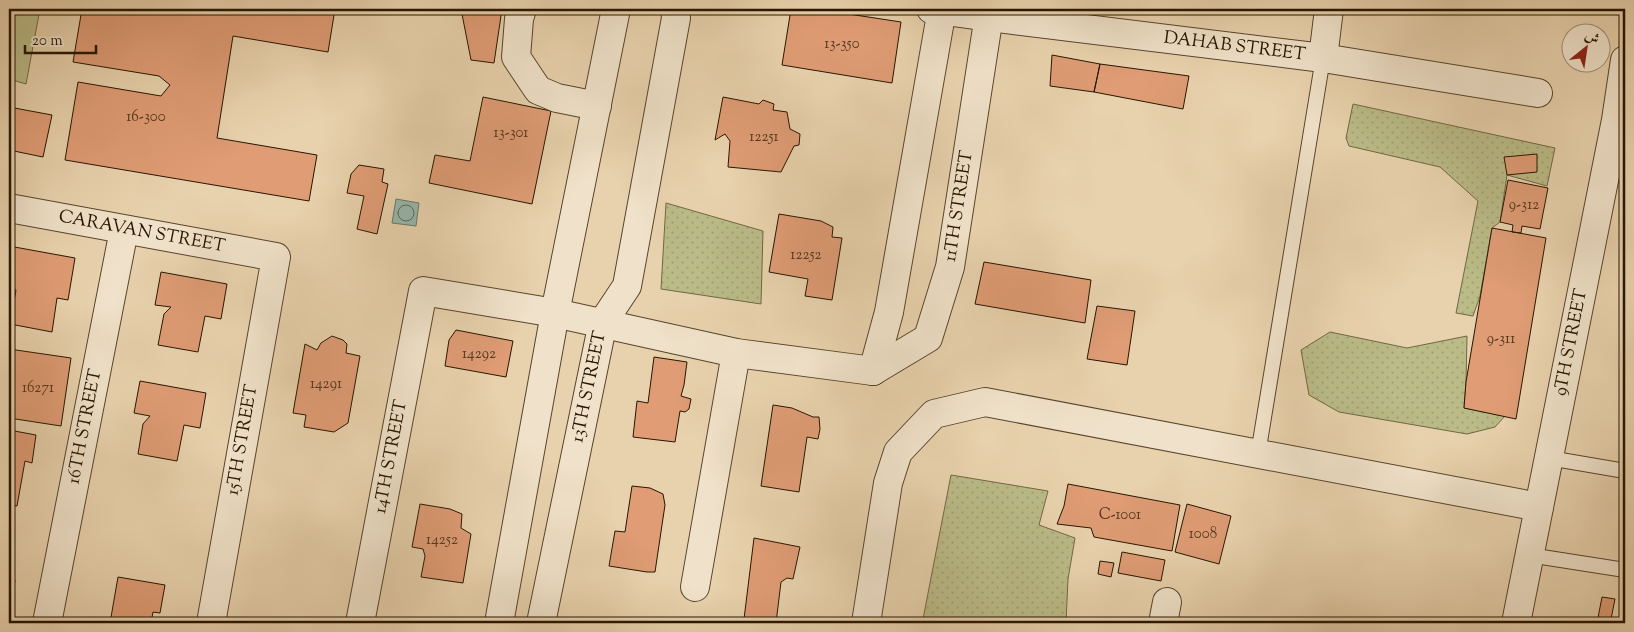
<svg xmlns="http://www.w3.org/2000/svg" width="1634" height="632" font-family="'Sorts Mill Goudy',Amiri,serif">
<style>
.grass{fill:url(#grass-dots);stroke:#706844}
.garden{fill:#babb87;stroke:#706844}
.water{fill:#97b7ac;stroke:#6a7767}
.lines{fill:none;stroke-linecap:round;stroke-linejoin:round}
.shore{stroke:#5f6656;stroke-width:1}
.building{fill:#df9c75;stroke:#271600}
.service-casing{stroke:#57452b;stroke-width:16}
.minor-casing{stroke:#57452b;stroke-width:30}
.service{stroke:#f0e2ca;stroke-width:14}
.minor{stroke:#f0e2ca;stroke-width:28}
.labels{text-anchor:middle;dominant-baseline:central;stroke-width:4.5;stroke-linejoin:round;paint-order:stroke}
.number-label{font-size:15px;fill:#55381d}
.street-label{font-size:18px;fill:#271600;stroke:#f0e2ca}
</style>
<defs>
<pattern id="grass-dots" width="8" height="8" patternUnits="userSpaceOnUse" patternTransform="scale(1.25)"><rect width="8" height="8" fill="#babb87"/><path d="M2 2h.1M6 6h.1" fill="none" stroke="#a0a073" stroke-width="1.8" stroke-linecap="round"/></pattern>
</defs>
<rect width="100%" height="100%" fill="#e8d2ad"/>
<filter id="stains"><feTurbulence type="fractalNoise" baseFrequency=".004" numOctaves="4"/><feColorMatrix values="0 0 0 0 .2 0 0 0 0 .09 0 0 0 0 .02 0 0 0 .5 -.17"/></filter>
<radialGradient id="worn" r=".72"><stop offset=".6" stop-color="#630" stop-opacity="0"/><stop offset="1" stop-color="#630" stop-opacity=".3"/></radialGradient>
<path class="grass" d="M1353,104L1555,148L1547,186L1507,175L1500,222L1492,228L1480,296L1473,316L1456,313L1478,201L1440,167L1349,146L1346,138Z
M666,203L763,231L761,304L661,289Z
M1330,332L1407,348L1467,336L1466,382L1464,408L1505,416L1495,427L1467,434L1339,412L1309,395L1301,350Z
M951,475L1048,491L1039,525L1075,538L1068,579L1066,623H924L923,619Z"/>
<path class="garden" d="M9,9H40L26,84L9,79Z"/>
<path class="water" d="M396,199L419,203L416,226L392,223Z"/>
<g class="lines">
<path class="shore" d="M398 213a8 8 0 1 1 16 0a8 8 0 1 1-16 0Z"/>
</g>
<path class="building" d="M82,9H335L328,52L233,36L217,138L317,155L309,201L65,160L78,82L161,96L170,85L159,76L73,62Z
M461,9H502L494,63L471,60Z
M791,9H816L901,22L892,83L782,65Z
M1052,55L1100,64L1094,92L1050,86Z
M1100,64L1189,76L1183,109L1094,92Z
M483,97L551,111L532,204L429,183L435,155L470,161Z
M723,97L759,104L763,100L774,104L773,110L787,112L790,129L800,134L799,145L794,146L781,172L728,167L730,141L725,134L715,140Z
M9,107L52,115L43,157L9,150Z
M1537,154V172L1507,175L1504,157Z
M359,165L384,169L382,182L388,184L377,234L357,229L364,196L347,193L351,174Z
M1508,180L1548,188L1540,229L1522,226L1521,233L1512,232L1513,225L1500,222Z
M779,214L821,221L833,227L832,237L842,238L832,300L805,296L808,279L769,272Z
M1492,228L1546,238L1516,419L1464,408L1466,382Z
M9,246L75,258L68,300L57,298L52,332L10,324L16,290L9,288Z
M984,262L1091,280L1085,323L975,304Z
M161,272L227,284L221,319L205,316L198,352L158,345L164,314L171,307L155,305Z
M1097,306L1135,311L1127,365L1087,359Z
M456,330L513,341L506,377L445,366L449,340Z
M332,336L343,340L347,344L346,353L360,356L348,423L334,432L304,427L306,415L293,413L305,344L317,350L321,343Z
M9,349L71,358L61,426L9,418Z
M654,357L687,362L684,385L681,396L691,399L689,409L685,412L680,411L675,442L633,437L637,401L648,403Z
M140,381L206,393L200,428L184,425L177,461L138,454L143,424L150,416L134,413Z
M773,405L792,408L813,417H819L820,429L818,439L807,437L799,492L761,486Z
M9,430L36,435L32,463L25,461L17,506L9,505Z
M1068,484L1180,505L1172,551L1094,537L1091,528L1057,524L1064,506Z
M632,486L650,488L663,494L665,505L655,572H647L609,566L615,531L625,532Z
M420,504L450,509L462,514L461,528L471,534L463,583L421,577L425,556L423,549L412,547Z
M1187,504L1231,516L1219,564L1175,552Z
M754,538L800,547L793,579L787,578L781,582L776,623L744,619Z
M1122,552L1165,560L1161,581L1118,573Z
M1100,561L1114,563L1111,577L1098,574Z
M118,577L165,585L160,613L153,612L151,623H110Z
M9,579L15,580L10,608L9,607Z
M1602,597L1615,599L1611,619L1625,621V623H1597Z"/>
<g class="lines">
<defs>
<path id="service" d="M1258,454L1323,58
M1549,458L1625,471
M1529,555L1625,570"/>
<g id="minor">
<path d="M522,9L519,19L516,57L538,90L557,98L597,106"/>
<path id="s1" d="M931,9L989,17L1323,58L1538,93"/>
<path d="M1323,58L1329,9"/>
<path id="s2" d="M9,208L276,257L211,623"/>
<path id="s3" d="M873,371L928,338L950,267L990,9"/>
<path d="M873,371L889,312L942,9"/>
<path d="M695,587L736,353"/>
<path id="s4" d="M47,623L124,230"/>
<path id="s5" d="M360,623L423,291L555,313L736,353L873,371"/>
<path d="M499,623L555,313L616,9"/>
<path id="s6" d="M541,623L603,322L627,286L676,18L675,9"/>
<path d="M866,623L888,483L898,452L934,414L985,402L1539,507"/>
<path d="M1163,623L1167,602"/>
<path id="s7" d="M1516,623L1616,120L1625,60"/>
</g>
</defs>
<use href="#service" class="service-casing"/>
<use href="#minor" class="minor-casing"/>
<use href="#service" class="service"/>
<use href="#minor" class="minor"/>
</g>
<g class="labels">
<g class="number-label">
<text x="842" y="44">13-350</text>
<text x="146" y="117">16-300</text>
<text x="511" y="133">13-301</text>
<text x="764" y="137">12251</text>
<text x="1524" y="205">9-312</text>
<text x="806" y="255">12252</text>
<text x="1501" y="339">9-311</text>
<text x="479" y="354">14292</text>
<text x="326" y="384">14291</text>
<text x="38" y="388">16271</text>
<text x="1120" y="515">C-1001</text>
<text x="1203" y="534">1008</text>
<text x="442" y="540">14252</text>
</g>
<g class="street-label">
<text stroke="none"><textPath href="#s1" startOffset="306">DAHAB STREET</textPath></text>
<text stroke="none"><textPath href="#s3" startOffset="200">11TH STREET</textPath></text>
<text stroke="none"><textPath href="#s2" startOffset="135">CARAVAN STREET</textPath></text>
<text stroke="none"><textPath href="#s7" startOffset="286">9TH STREET</textPath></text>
<text stroke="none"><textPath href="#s6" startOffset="241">13TH STREET</textPath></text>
<text stroke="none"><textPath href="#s4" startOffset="200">16TH STREET</textPath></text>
<text transform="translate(243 440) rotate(-80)">15TH STREET</text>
<text stroke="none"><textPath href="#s5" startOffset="169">14TH STREET</textPath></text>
</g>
</g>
<rect width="1634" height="632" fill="none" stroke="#e8d2ad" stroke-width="30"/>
<rect x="10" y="10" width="1614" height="612" fill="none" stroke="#271600" stroke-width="2.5"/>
<rect x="15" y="15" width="1604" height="602" fill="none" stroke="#271600"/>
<g transform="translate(1586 48) rotate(30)"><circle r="24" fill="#f0e2ca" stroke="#a09079"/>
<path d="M0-4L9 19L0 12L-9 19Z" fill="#8f2418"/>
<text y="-8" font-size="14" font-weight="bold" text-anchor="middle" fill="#271600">ش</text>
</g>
<path d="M25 45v8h71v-8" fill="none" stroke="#271600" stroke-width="2.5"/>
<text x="32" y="45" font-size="15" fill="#271600" stroke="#f0e2ca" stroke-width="4" paint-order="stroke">20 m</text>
<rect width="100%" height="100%" filter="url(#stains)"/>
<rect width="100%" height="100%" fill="url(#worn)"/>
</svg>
